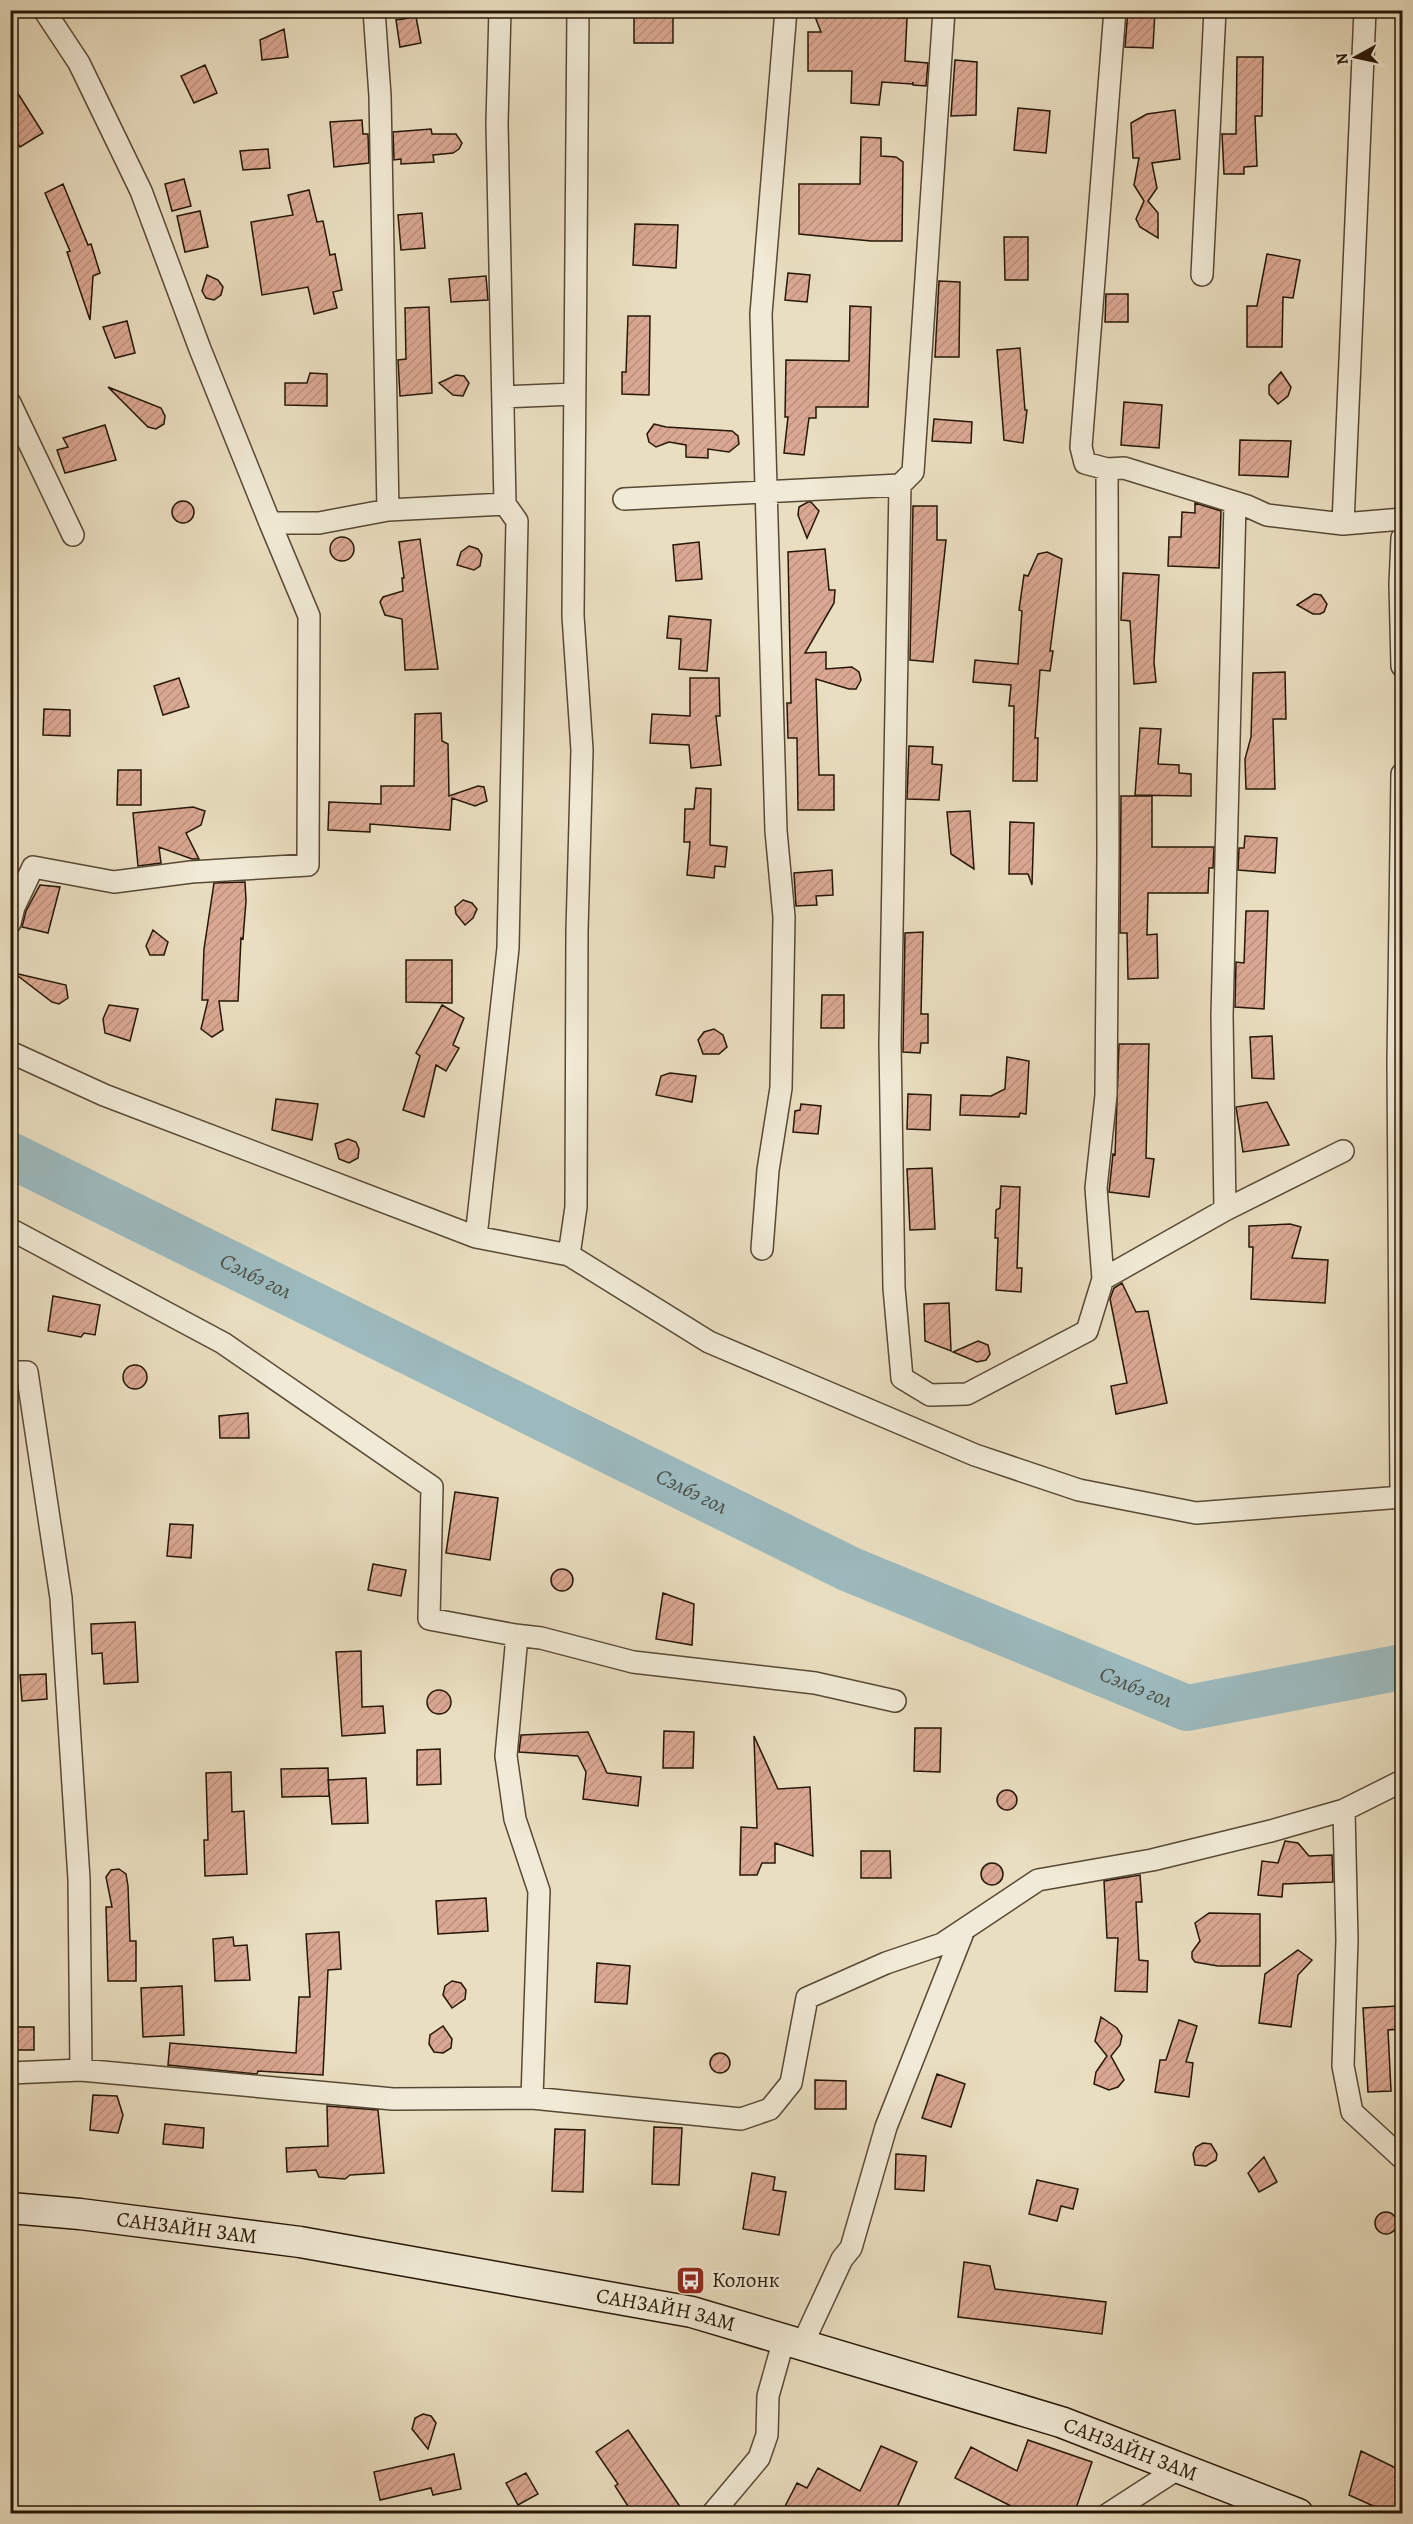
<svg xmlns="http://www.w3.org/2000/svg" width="1413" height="2524" font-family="Alegreya,serif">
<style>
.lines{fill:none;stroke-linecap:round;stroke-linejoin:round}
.river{stroke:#9cb9bd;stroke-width:46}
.building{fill:url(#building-hatch);stroke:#261706;stroke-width:1.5}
.minor-casing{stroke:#574934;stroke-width:24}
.secondary-casing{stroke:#261706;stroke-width:33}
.minor{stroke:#f1ead6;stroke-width:21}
.secondary{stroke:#f1ead6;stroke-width:30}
.labels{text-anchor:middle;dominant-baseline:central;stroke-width:5;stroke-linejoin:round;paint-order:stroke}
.street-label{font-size:21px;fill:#261706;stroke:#f1ead6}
.poi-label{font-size:21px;fill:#261706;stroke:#f1ead6;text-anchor:start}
.water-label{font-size:22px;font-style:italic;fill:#4f5046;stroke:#f1ead6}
</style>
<defs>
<pattern id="building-hatch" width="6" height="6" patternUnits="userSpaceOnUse" patternTransform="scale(1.5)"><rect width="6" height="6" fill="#dba893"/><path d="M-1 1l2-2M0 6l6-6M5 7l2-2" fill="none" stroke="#bc907d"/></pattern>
</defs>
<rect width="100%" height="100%" fill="#e9dec0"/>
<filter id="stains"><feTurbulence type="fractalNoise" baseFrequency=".00333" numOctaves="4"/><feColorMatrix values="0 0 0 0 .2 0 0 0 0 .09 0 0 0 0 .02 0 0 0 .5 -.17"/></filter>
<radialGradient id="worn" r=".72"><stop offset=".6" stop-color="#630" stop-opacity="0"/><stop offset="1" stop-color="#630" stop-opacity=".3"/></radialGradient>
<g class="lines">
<path class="river" id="s1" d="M10,1155L849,1569L1187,1708L1402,1667"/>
</g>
<path class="building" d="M634,10H664V17H673V43H634Z
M1128,10H1155L1153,48L1125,47Z
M814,14L907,18L905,61L928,63L926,86L913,85V82L912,84L882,82L879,105L851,103L852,71H808V32H821Z
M416,17L421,43L400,47L396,20Z
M284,29L288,57L262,60L260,40Z
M1237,57H1263L1262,116H1255L1257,166L1244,167V174H1224L1222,134H1236Z
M955,60L977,62L976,115L951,116Z
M205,65L217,93L194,103L181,76Z
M10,81L43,133L20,147L10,132Z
M1018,108L1050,111L1046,153L1014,150Z
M1175,110L1180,159L1152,163L1157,188L1148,201L1158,213V238L1140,227L1136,219L1144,201L1134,185L1139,158H1133L1131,123L1147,114Z
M362,120L363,134H368L369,163L334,167L330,122Z
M431,129L432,134H456L462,143L459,149L453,153L433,155L434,162L401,164V159L394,160L393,132Z
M861,137L881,138V156L896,157L903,162L902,241H871L799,234V184H860Z
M268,149L270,168L243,170L240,151Z
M184,179L191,206L172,211L165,184Z
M63,184L88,245L91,244L100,273L93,276L90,320L67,252L70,251L45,193Z
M309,190L317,222L323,221L330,255L335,254L342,290L333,292L337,308L314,314L308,287L262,295L251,222L293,215L288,195Z
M200,211L208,247L185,252L177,216Z
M422,213L425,248L401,250L398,215Z
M635,224L678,225L676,268L633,265Z
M1004,237H1028V280H1005Z
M1267,254L1300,260L1293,298L1283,297L1282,347H1247V306H1257Z
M788,273L810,275L807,302L785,300Z
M207,275L218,280L223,287L221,295L214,300L206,298L202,291Z
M486,276L488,300L451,302L449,279Z
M939,281L960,282L959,357H935Z
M1106,294H1128V322H1105Z
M850,306L871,307L868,407H816V418H809L804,455L784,453L788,417H785L786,360L849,361Z
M429,307L432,393L400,396L398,360L406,359L405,308Z
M628,316H650L649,395L622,394V372H626Z
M127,321L135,353L115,358L103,327Z
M1020,348L1025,410H1027L1023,443L1004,440L997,350Z
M1281,372L1291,387L1288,396L1278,404L1269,394V385Z
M310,373L327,374V406L285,405V383H307Z
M456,375L464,376L469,383L463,396L453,395L439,383Z
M108,387L161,408L165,416L164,424L156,429L148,427Z
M1124,402L1162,405L1159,448L1121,445Z
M934,419L972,422L971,443L932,441Z
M654,424L666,427L732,431L738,436L739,444L729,452L708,449V458L686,457V445L669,442L656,447L649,442L647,434Z
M105,425L116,460L65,473L57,450L68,447L63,438Z
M1240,440L1291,441L1288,477L1239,475Z
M172 512a11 11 0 1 1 22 0a11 11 0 1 1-22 0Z
M808,502H811L819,511L807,538L798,515L799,507Z
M1195,503L1221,511L1219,568L1168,566L1169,537H1181L1182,512L1195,513Z
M913,506H937V540H946L933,662L910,660Z
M330 549a12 12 0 1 1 24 0a12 12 0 1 1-24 0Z
M420,539L438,669L405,670L402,619L385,615L380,602L383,597L403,591L402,578H404L399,542Z
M699,542L702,579L676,581L673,545Z
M469,546L478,549L482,555L480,566L474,570L457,565L461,552Z
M825,549L829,590H835L834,603L805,653L826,652V669L852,667L859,672L861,680L856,689H849L816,679L819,775H834V810H798L797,738H788L787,703H791L788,552Z
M1047,552L1062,559L1050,651H1053L1050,671L1040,670L1035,738H1038L1037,781H1013L1014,706H1009L1011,685L973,682L975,660L1018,664L1022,611L1019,610L1024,575L1028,576L1038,554Z
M1123,573L1159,575L1154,662L1156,682L1134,684L1130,621L1121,620Z
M1314,594L1321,595L1327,604L1324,612L1320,614H1313L1297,605Z
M669,616L711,620L707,671L679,669L681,639L667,638Z
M1285,672L1286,719H1273L1275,789H1246L1245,759L1251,737L1253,673Z
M179,678L189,707L163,715L154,686Z
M690,678H719L720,716H716L721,765L691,768L689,745L650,743L652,714L690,716Z
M44,709L70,710V736L43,735Z
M441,713L442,741L448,744L449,796L478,786L484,787L487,801L475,806L452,798L450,830L370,824V832L328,830L329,802L381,804V786H414L415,714Z
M1140,728L1161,729L1158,764L1179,765V773L1191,774V796L1135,795Z
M909,746L933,747L932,764L942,765L939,800L907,799Z
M118,770H141V805H117Z
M696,788L711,789L710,845L727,847L725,867L715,866L714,878L687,875L690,842H684L685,809H694Z
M1121,796H1152V847H1214L1213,868H1209L1208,893H1148L1147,935L1157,934L1158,978L1128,979L1127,933H1120Z
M193,807L205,811L201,825L186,833L199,859H192L159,847L161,863L138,866L133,813Z
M970,811L974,869L951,854L947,812Z
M1010,822L1034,823L1032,885L1028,874H1009Z
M1245,836L1277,838L1275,873L1238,870L1239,848H1244Z
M832,870L833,895L816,896L817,905L796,906L794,873Z
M245,882L246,901L243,939L241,938L238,1001H219L223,1030L212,1037L201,1029L208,1000H202L204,949L214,883Z
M40,885L60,887L48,933L22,927L26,911Z
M463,900L472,903L477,909L473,918L465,925L456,914L455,907Z
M1246,911H1268L1264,1009L1235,1007L1236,962L1244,963Z
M153,930L168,942L164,955H150L146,946Z
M923,932L921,1014H928V1043H921L920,1053L903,1052L905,933Z
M406,960H452V1003L406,1002Z
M14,973L66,985L68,998L59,1004L52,1002Z
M822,995H844V1028H821Z
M109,1005L138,1009L130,1041L105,1033L103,1019Z
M442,1005L464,1018L453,1045L459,1048L446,1071L436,1065L424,1117L403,1110L420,1056L416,1053Z
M714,1029L723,1035L727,1047L719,1054H703L698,1040L704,1032Z
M1272,1036L1274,1079L1252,1078L1250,1037Z
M1119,1044H1149L1146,1158L1154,1159L1149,1197L1109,1192L1113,1154L1115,1155Z
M1007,1057L1029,1061L1026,1114L1020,1113L1019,1117L960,1115L961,1095L991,1096L1005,1089Z
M670,1073L696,1076L692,1102L656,1095L661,1076Z
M908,1094L931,1095L930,1130L907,1129Z
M276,1099L318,1104L312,1140L272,1130Z
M1267,1102L1289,1145L1243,1152L1236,1107Z
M801,1104L821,1106L818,1134L793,1132L795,1111L800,1110Z
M348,1139L356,1142L359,1149L358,1158L349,1163L339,1159L335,1144Z
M932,1168L935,1229L910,1230L907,1169Z
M1001,1186L1020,1187L1017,1268H1022L1021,1292L996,1290L998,1238H995L996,1210L1000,1208Z
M1290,1224L1301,1227L1292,1258L1328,1260L1325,1303L1251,1299L1253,1247H1249V1226Z
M1122,1283L1136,1312L1148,1311L1167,1403L1116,1414L1111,1386L1127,1383L1110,1299L1114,1288Z
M53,1296L100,1305L95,1335L84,1333L81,1337L48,1331Z
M949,1303L951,1351L925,1341L924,1304Z
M978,1341L988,1345L990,1354L986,1360L977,1362L953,1352Z
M123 1377a12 12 0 1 1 24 0a12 12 0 1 1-24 0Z
M248,1413L249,1438H220L219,1416Z
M455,1492L498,1498L490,1560L446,1553Z
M170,1524L193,1525L191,1558L167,1556Z
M373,1564L406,1570L401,1596L368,1590Z
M551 1580a11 11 0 1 1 22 0a11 11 0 1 1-22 0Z
M663,1593L694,1604L692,1645L656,1639Z
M135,1622L138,1682L104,1684L102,1653L92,1654L91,1624Z
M361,1651L362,1707L383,1706L385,1733L342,1736L336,1652Z
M46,1674L47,1699L22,1701L20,1675Z
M427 1702a12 12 0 1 1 24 0a12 12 0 1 1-24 0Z
M915,1728H941L940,1772L914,1771Z
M664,1731L694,1732L693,1768H663Z
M588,1732L607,1773L641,1777L638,1806L583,1799L586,1772L578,1756L519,1752L521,1735Z
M754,1736L778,1789L810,1787L813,1856L775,1843V1863H762L757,1875H740L741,1827L757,1828Z
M440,1749L441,1784L417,1785V1750Z
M328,1768L329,1796L282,1797L281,1769Z
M231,1772L232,1812L244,1811L247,1874L205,1876L204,1840H208L206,1773Z
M366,1778L368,1823L332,1824L328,1780Z
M997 1800a10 10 0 1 1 20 0a10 10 0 1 1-20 0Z
M1285,1841L1298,1843L1309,1856L1332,1855L1333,1882L1283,1884L1282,1897L1258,1895L1262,1861L1278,1863Z
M861,1851H890L891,1878H861Z
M981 1874a11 11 0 1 1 22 0a11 11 0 1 1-22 0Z
M119,1869L126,1874L128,1886L130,1941H136V1981H108L106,1907H112L106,1877L111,1870Z
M1140,1875L1142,1902H1136L1139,1960L1148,1961L1147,1992L1115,1991L1118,1938H1107L1104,1881Z
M486,1898L488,1931L438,1934L436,1901Z
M1209,1913L1260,1914V1966H1218L1195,1962L1192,1958V1952L1200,1941L1195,1923Z
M339,1932L341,1969L328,1970L323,2075L258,2071L257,2074L168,2065L170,2043L296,2053L299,1997H310L306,1934Z
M233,1937L234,1946L247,1945L250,1980L215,1981L213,1939Z
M1298,1950L1312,1960L1298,1975L1291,2027L1259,2023L1265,1974Z
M597,1963L630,1966L627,2004L595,2002Z
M452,1981L461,1983L466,1990L465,1999L452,2008L443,1995L445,1986Z
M182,1986L184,2035L143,2037L141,1988Z
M1398,2006L1400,2029L1388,2030L1391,2091L1368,2092L1363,2008Z
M1101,2017L1117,2028L1122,2036L1120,2045L1111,2056L1124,2080L1118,2087L1109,2090L1094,2084L1096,2072L1107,2056L1095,2041Z
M1179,2020L1197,2026L1186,2062L1193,2063L1189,2097L1155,2092L1160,2060H1166Z
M443,2026L452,2039L451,2048L443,2053L434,2052L429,2044L430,2035Z
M10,2027H34V2050H10Z
M710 2063a10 10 0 1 1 20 0a10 10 0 1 1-20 0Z
M937,2074L965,2084L951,2127L922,2118Z
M815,2080L846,2081V2109H815Z
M93,2095L117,2096L123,2115L118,2133L90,2130Z
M327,2106L378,2110L384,2173L350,2175L345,2179L319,2177L316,2170L287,2172L286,2148L328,2146Z
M165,2124L204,2128L203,2148L163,2144Z
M654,2127L682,2128L679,2185L652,2184Z
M555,2129L585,2130L583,2192L552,2191Z
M1203,2143L1211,2144L1217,2154L1216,2160L1206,2166L1195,2165L1193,2154L1196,2147Z
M896,2154L926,2156L924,2191L895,2189Z
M1264,2157L1277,2182L1259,2192L1248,2173Z
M752,2173L775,2177L773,2190L786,2192L779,2235L743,2229Z
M1037,2180L1078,2189L1073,2209L1061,2206L1057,2221L1029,2214Z
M1375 2223a11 11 0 1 1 22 0a11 11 0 1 1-22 0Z
M964,2262L990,2266L995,2289L1106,2302L1102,2334L958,2317Z
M423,2414L431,2416L436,2423L428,2449L412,2429L415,2418Z
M628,2430L685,2514H633L615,2486L618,2484L596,2452Z
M1028,2440L1092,2462L1074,2514H1014L1015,2508L955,2478L971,2447L1017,2471Z
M881,2446L917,2462L896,2510L903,2514H781L797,2483L807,2488L818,2468L860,2491Z
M1361,2451L1402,2471V2514H1391L1349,2495Z
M454,2454L461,2489L433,2495L431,2488L380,2500L374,2472Z
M526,2473L538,2494L518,2505L506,2483Z"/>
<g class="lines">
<defs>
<path id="minor" d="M44,10L79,63L141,191L200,349L270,523H319L388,510L505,504
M374,10L380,96L388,510
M944,10L913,472L900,485L890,1043L894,1288L902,1378L930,1395L967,1394L1087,1331L1103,1279L1225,1210L1343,1151
M1115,10L1081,447L1085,463L1107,469L1124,468L1247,506L1267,515L1343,524L1402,519
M1202,275L1215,10
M503,397L574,394
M10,403L73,535
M624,499L900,485
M1343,524L1365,10
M1402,538L1400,584L1402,666
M10,923L14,907L33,867L114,882L191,872L308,865L309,616L270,523
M10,1052L104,1095L476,1237L569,1255L709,1342L975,1455L1079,1490L1196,1513L1402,1497
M1225,1210L1222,1016L1235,504
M10,1229L223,1343L432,1487L429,1619L515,1635
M476,1237L508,948L517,521L505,504L497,123L500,10
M762,1249L768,1170L781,1088L784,917L776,831L761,314L786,10
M569,1255L576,1207L577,931L582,750L573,616L578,10
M1103,1279L1096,1188L1106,1095L1108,853L1107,469
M10,1372H27L61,1598L79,1879L81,2070
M1401,1497L1398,1061L1402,774
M1344,1810L1347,1940L1343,2066L1352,2112L1402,2158
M10,2073L81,2070L393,2099L532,2098L741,2119L770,2109L791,2083L807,1998L886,1963L942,1944L1038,1880L1152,1860L1271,1831L1344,1810L1402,1781
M532,2098L539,1891L515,1819L506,1756L516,1647L515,1635L541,1638L633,1662L815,1683L895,1701
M802,2345L842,2259L851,2248L886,2127L964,1930
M712,2514L759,2458L767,2435L768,2396L784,2339
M1108,2514L1179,2468"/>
<g id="secondary">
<path id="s2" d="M10,2208L80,2214L300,2242L692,2312L1061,2422L1298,2514"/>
</g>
</defs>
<use href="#minor" class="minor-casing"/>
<use href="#secondary" class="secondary-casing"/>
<use href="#minor" class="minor"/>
<use href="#secondary" class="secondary"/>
</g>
<defs>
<symbol id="bus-square" viewBox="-11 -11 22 22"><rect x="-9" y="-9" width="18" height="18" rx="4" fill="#8f2418" stroke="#f1ead6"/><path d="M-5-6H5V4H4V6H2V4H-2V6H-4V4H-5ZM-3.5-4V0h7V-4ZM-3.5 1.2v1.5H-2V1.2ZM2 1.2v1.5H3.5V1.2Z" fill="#fff"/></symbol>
</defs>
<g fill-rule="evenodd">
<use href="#bus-square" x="674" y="2264" width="33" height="33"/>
</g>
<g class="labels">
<g class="street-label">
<text stroke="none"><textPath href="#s2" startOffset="178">САНЗАЙН ЗАМ</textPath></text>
<text stroke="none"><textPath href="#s2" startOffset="664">САНЗАЙН ЗАМ</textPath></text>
<text stroke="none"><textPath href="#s2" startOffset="1150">САНЗАЙН ЗАМ</textPath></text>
</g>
<g class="poi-label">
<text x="712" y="2280">Колонк</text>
</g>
<g class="water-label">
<text stroke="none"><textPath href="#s1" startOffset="274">Сэлбэ гол</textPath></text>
<text stroke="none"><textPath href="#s1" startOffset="760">Сэлбэ гол</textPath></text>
<text stroke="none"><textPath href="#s1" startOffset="1246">Сэлбэ гол</textPath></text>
</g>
</g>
<rect width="1413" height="2524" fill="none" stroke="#e9dec0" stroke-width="36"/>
<rect x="12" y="12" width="1389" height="2500" fill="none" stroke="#261706" stroke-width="3"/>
<rect x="18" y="18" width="1377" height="2488" fill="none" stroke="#261706" stroke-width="1.5"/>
<g transform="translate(1356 57) rotate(262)" stroke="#f1ead6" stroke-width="4.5" paint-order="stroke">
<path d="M0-4.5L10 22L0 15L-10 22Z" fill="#261706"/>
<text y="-9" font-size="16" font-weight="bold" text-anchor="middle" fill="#261706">N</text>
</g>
<rect width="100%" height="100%" filter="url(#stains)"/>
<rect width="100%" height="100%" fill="url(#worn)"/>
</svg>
